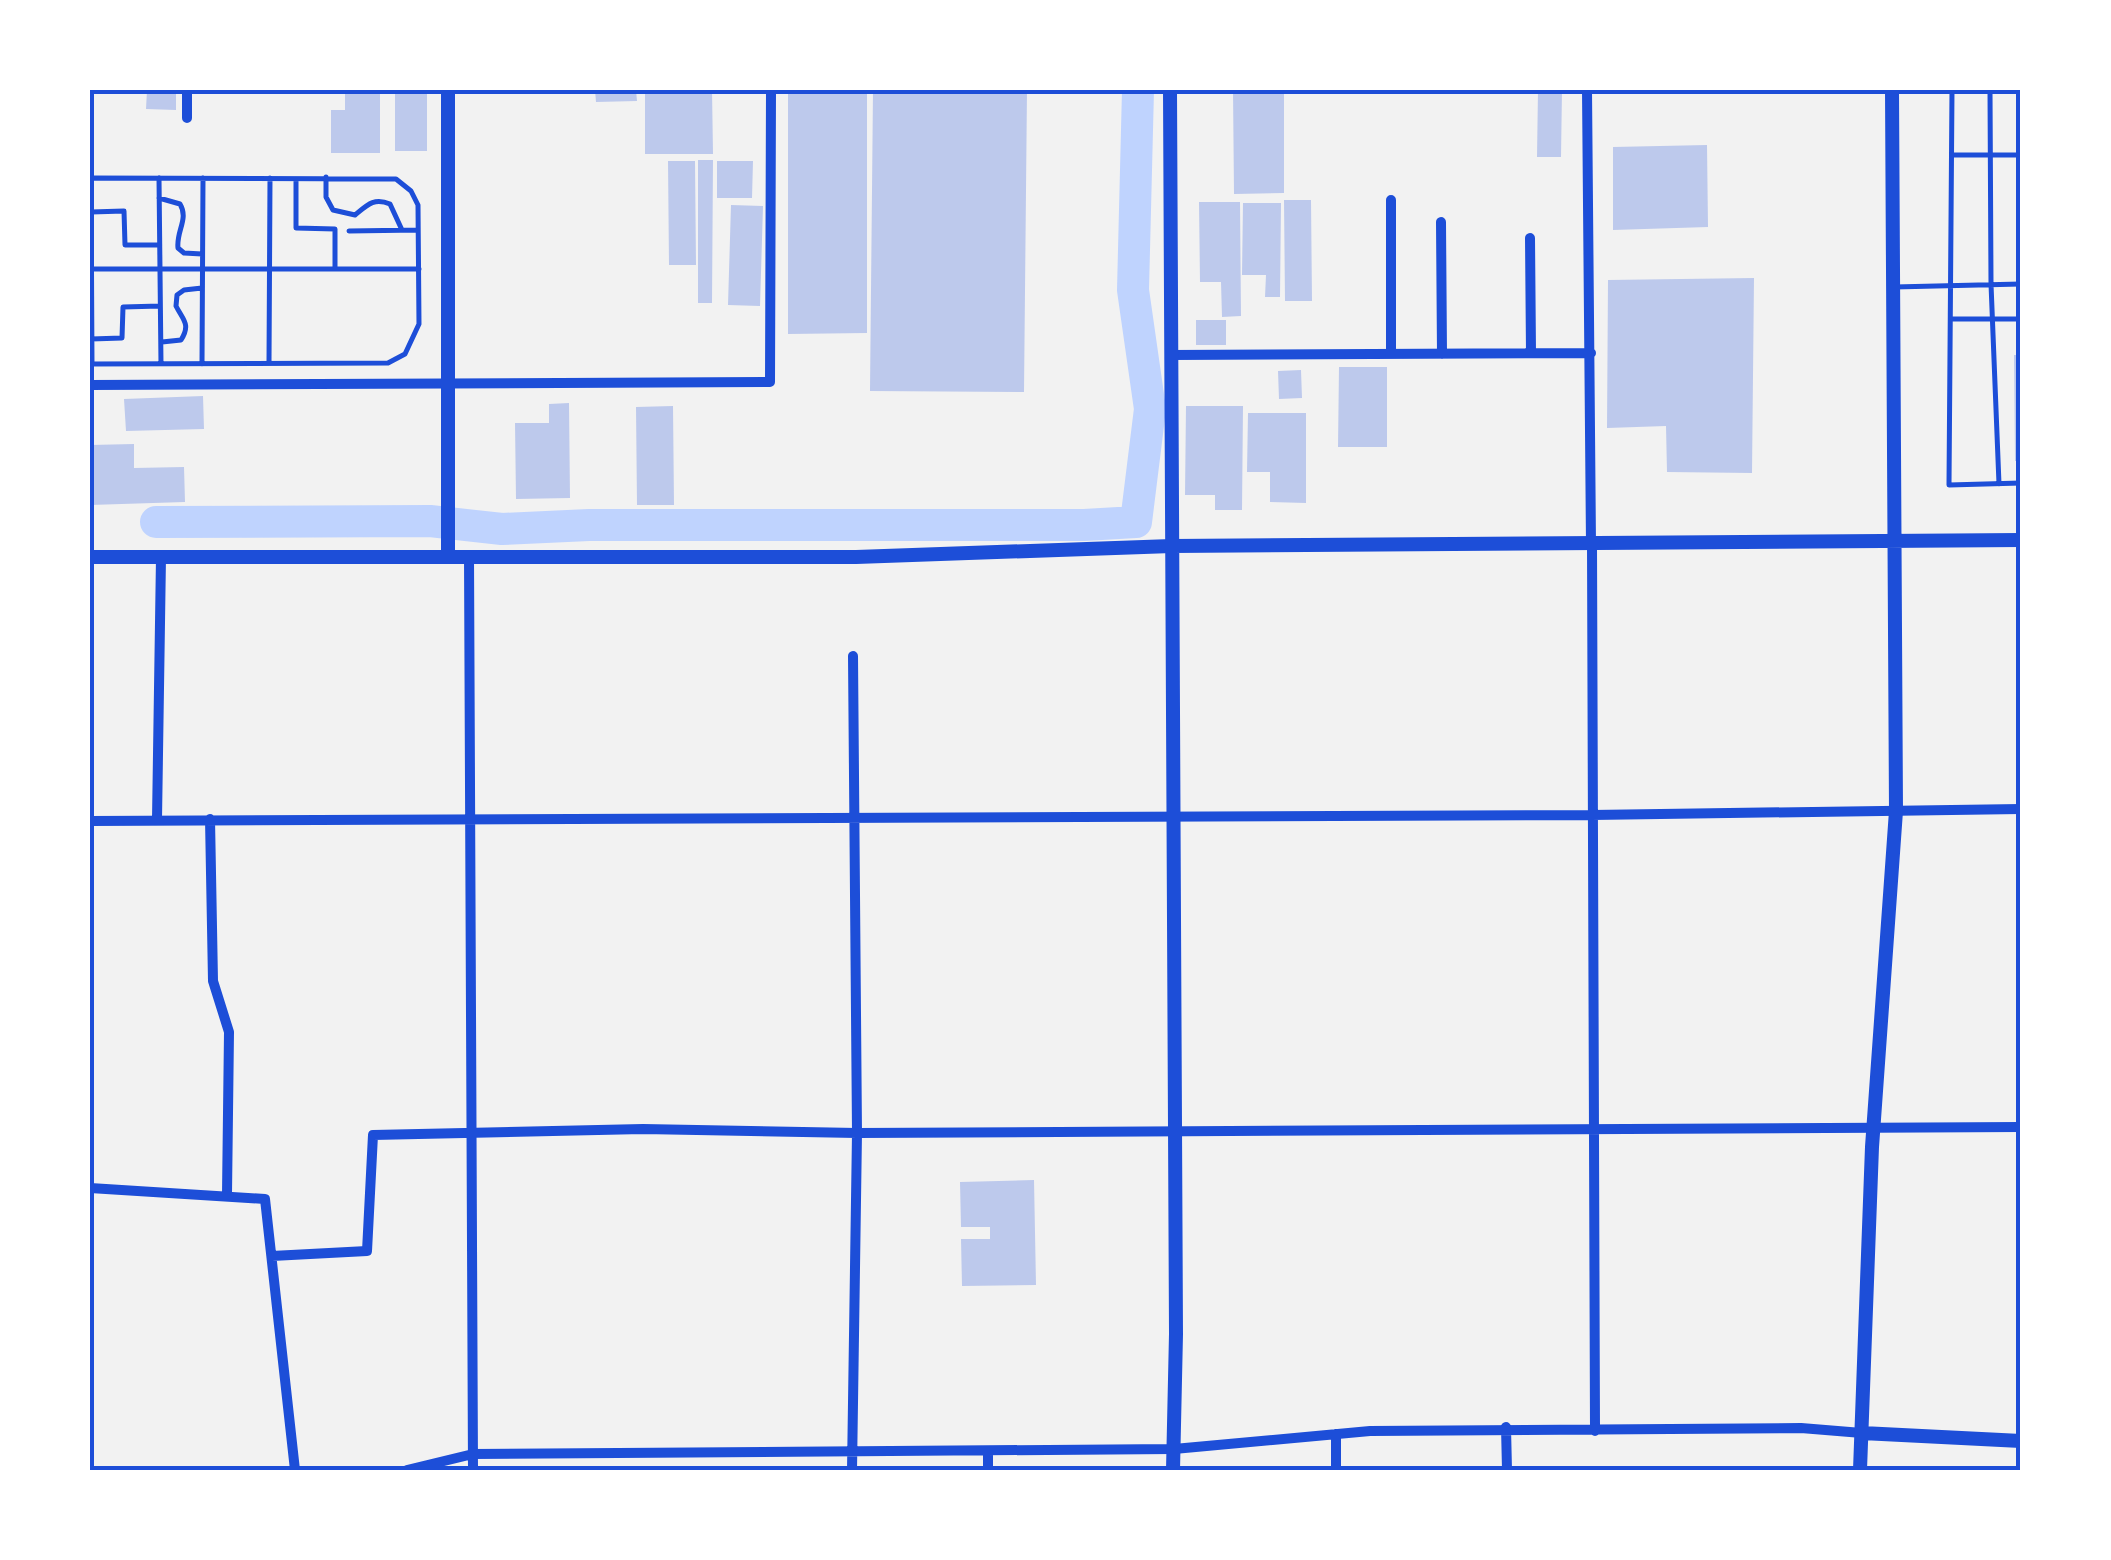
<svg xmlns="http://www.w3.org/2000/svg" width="2111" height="1560" font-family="'Asap Condensed',sans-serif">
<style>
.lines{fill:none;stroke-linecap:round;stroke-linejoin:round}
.river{stroke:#bfd3fe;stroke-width:32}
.building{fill:#bdc9ec}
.service{stroke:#1d4ed8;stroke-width:5}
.minor{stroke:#1d4ed8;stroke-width:10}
.tertiary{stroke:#1d4ed8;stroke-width:14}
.neatline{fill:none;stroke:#1d4ed8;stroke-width:4}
</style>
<rect width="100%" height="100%" fill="#f2f2f2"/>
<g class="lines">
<path class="river" d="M156,522L430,521L502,529L589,525H1084L1136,522L1150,409L1133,290L1138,90"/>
</g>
<path class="building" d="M147,90H176V110L146,109Z
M345,90H380V153H331V110H345Z
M395,90H427V151H395Z
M595,90H636L637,101L596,102Z
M645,90H712L713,154H645Z
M788,90H867V333L788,334Z
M873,90H1027L1024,392L870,391Z
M1233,90H1284V193L1234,194Z
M1538,90H1562L1561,157H1537Z
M1707,145L1708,227L1613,230V147Z
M698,160H713L712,303H698Z
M668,161H695L696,265H669Z
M717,161H753L752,198H717Z
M1284,200H1311L1312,301H1285Z
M1199,202H1240L1241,316L1222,317L1221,282H1200Z
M1243,203H1281L1280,297H1265L1266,275H1242Z
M731,205L763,206L760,306L728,305Z
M1754,278L1752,473L1667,472L1666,426L1607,428L1608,280Z
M1196,320H1226V345H1196Z
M2014,355H2021V461H2015Z
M1339,367H1387V447H1338Z
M1301,370L1302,398L1279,399L1278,371Z
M203,396L204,429L126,431L124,399Z
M569,403L570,498L516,499L515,423H549V404Z
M673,406L674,505H637L636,407Z
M1186,406H1243L1242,510H1215V495H1185Z
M1248,413H1306V503L1270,502V472H1247Z
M134,444V468L184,467L185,502L90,505V445Z
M1034,1180L1036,1285L962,1286L961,1239H990V1227H961L960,1182Z"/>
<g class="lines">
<path class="service" d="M1952,90L1949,485L2021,483
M1990,90L1991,284L1999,484
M1952,155H2021
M326,177V197L333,210L355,215C367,205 374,197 390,204L402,230
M90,178L396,179L411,191L418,205L419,324L405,354L388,363L90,364
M91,178L92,364
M159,178L161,364
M296,179V228L335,229V268
M159,198L180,204C189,219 176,231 178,248L184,253L202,254
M91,212L124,211L125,245H159
M349,231L418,230
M90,269H419
M1894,287L2021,284
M1951,319H2021
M91,339L122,338L123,307L160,306
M162,342L181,340C191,324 183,320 176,306L177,295L184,290L202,288
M269,363L270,178
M202,364L203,178"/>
<path class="minor" d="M1587,90L1591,545
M187,118V90
M1441,222L1442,354
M1530,238L1531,353
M1391,354V200
M1171,355L1591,353
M90,385L770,382L771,90
M1592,545L1595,1431
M469,556L473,1470
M210,819L213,981L229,1032L227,1194
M157,820L161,557
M90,821L1592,815L2021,809
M90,1188L265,1199L295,1470
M272,1256L367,1251L373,1135L643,1129L857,1133L2021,1127
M1506,1427L1507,1470
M1336,1434V1470
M407,1470L473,1454L1174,1449L1370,1431L1801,1428L1862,1433
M852,1470L857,1133L853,656
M988,1470V1451"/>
<path class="tertiary" d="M448,90V557
M1170,90L1176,1334L1173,1470
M90,557H856L1172,546L2021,540
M1862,1433L2021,1441
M1860,1470L1872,1147L1896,811L1892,90"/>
</g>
<rect width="2111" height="1560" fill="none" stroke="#ffffff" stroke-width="185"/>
<rect x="92" y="92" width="1926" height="1376" class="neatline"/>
</svg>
